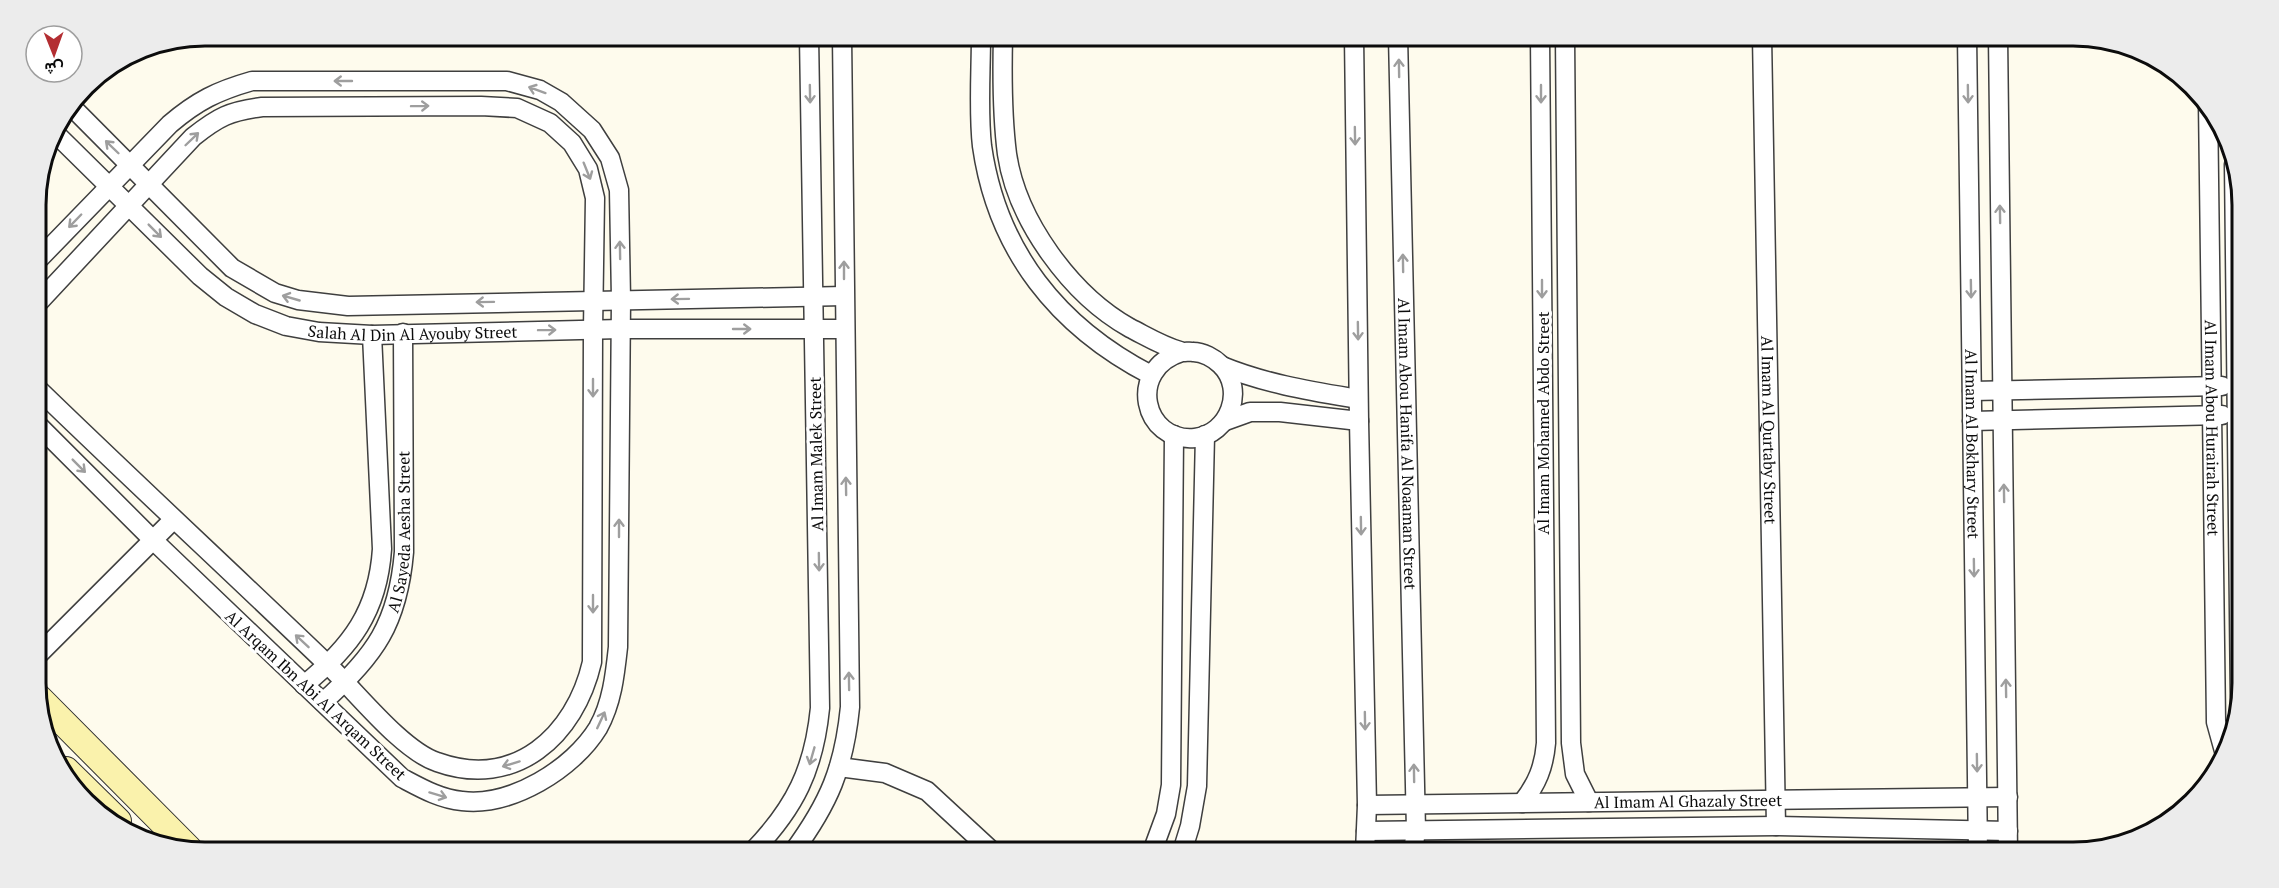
<svg xmlns="http://www.w3.org/2000/svg" width="2279" height="888" font-family="'PT Serif',Vazirmatn,serif">
<style>
.lines{fill:none;stroke-linecap:round;stroke-linejoin:round}
.street-casing{stroke:#3f3f3f;stroke-width:21}
.secondary-casing{stroke:#2e2e2e;stroke-width:28}
.street{stroke:#fff;stroke-width:18}
.secondary{stroke:#faf2ac;stroke-width:26}
.oneway{stroke:#9e9e9e}
.labels{text-anchor:middle;dominant-baseline:central;stroke-width:6;stroke-linejoin:round;paint-order:stroke}
.street-label{font-size:16px;fill:#0c0c0c;stroke:#fff}
.rim{fill:none;stroke:#0c0c0c;stroke-width:3}
</style>
<rect width="100%" height="100%" fill="#fefbed"/>
<g class="lines">
<defs>
<g id="street">
<path d="M981,36C981,70 978,112 982,146C997,251 1058,327 1151,375"/>
<path d="M1003,36C1002,76 1002,115 1007,154C1017,221 1071,295 1130,328C1146,336 1162,346 1180,351C1184,353 1188,351 1193,352C1203,352 1214,358 1221,365C1246,390 1229,434 1195,438C1143,443 1126,369 1182,352"/>
<path d="M1354,36L1359,421L1367,805L1365,852"/>
<path id="s1" d="M1398,36L1416,830L1413,852"/>
<path d="M1565,36L1571,743L1575,774L1589,802"/>
<path id="s2" d="M1762,36L1776,826"/>
<path id="s3" d="M1967,36L1978,852"/>
<path d="M1998,36L2008,852"/>
<path id="s4" d="M2208,102L2216,722L2224,751"/>
<path d="M72,107L232,268L275,293L298,300L348,306L844,296"/>
<path id="s5" d="M53,131L200,276L226,297L255,314L286,326L319,332L372,335L621,329H844"/>
<path d="M2234,164L2240,703"/>
<path d="M37,261L170,124C197,101 217,91 252,81H507L540,90L561,102L592,130L610,158L619,190L621,299L618,647C615,675 612,703 598,728C573,769 511,807 462,801C440,799 421,788 402,778L153,540L38,425"/>
<path d="M37,304L193,137C218,117 230,111 262,107L481,106L517,108L550,123L572,143L588,169L595,198L593,330L592,662C575,736 515,790 437,762C401,750 355,690 326,663C230,571 133,481 37,388"/>
<path d="M1222,366C1266,384 1311,391 1358,399"/>
<path d="M1972,391L2222,386"/>
<path d="M1225,421L1250,412H1280L1359,421"/>
<path d="M1972,421L2222,415"/>
<path d="M39,654L173,520"/>
<path d="M304,685C351,647 378,611 382,549L372,335"/>
<path id="s6" d="M323,702C375,656 398,623 404,552L403,333"/>
<path d="M839,767L885,773L927,791L993,852"/>
<path d="M1522,803C1537,784 1544,767 1546,743L1540,36"/>
<path id="s7" d="M1367,805L2008,797"/>
<path d="M1366,831L1776,826L2008,831"/>
<path d="M752,852C795,808 814,769 820,708L809,36"/>
<path d="M793,852C829,803 844,768 850,707L842,36"/>
<path d="M1152,852L1166,814L1171,785L1174,435"/>
<path d="M1182,852L1190,826L1197,786L1205,435"/>
</g>
<path id="secondary" d="M39,698L189,849
M66,770L118,821"/>
</defs>
<use href="#street" class="street-casing"/>
<use href="#secondary" class="secondary-casing"/>
<use href="#street" class="street"/>
<use href="#secondary" class="secondary"/>
</g>
<defs><path id="oneway-shaft" d="M-6 0H5M1.5-3L5.5 0L1.5 3" fill="none" stroke-width="1.6" stroke-linecap="round" stroke-linejoin="round" transform="scale(1.5)"/></defs>
<g class="oneway">
<use href="#oneway-shaft" transform="translate(1399 68) rotate(-91)"/>
<use href="#oneway-shaft" transform="translate(343 81) rotate(-180)"/>
<use href="#oneway-shaft" transform="translate(537 90) rotate(-160)"/>
<use href="#oneway-shaft" transform="translate(810 94) rotate(89)"/>
<use href="#oneway-shaft" transform="translate(1541 94) rotate(90)"/>
<use href="#oneway-shaft" transform="translate(1968 94) rotate(89)"/>
<use href="#oneway-shaft" transform="translate(420 106) rotate(-1)"/>
<use href="#oneway-shaft" transform="translate(1355 136) rotate(89)"/>
<use href="#oneway-shaft" transform="translate(192 139) rotate(-44)"/>
<use href="#oneway-shaft" transform="translate(112 147) rotate(-136)"/>
<use href="#oneway-shaft" transform="translate(587 171) rotate(68)"/>
<use href="#oneway-shaft" transform="translate(2000 214) rotate(-91)"/>
<use href="#oneway-shaft" transform="translate(75 221) rotate(134)"/>
<use href="#oneway-shaft" transform="translate(155 231) rotate(45)"/>
<use href="#oneway-shaft" transform="translate(620 250) rotate(-91)"/>
<use href="#oneway-shaft" transform="translate(1403 263) rotate(-91)"/>
<use href="#oneway-shaft" transform="translate(844 270) rotate(-90)"/>
<use href="#oneway-shaft" transform="translate(1542 289) rotate(90)"/>
<use href="#oneway-shaft" transform="translate(1971 289) rotate(89)"/>
<use href="#oneway-shaft" transform="translate(291 298) rotate(-164)"/>
<use href="#oneway-shaft" transform="translate(680 299) rotate(179)"/>
<use href="#oneway-shaft" transform="translate(485 302) rotate(179)"/>
<use href="#oneway-shaft" transform="translate(742 329)"/>
<use href="#oneway-shaft" transform="translate(547 330) rotate(-1)"/>
<use href="#oneway-shaft" transform="translate(1358 331) rotate(89)"/>
<use href="#oneway-shaft" transform="translate(593 388) rotate(90)"/>
<use href="#oneway-shaft" transform="translate(79 466) rotate(45)"/>
<use href="#oneway-shaft" transform="translate(846 486) rotate(-91)"/>
<use href="#oneway-shaft" transform="translate(2004 493) rotate(-91)"/>
<use href="#oneway-shaft" transform="translate(1361 526) rotate(89)"/>
<use href="#oneway-shaft" transform="translate(619 528) rotate(-90)"/>
<use href="#oneway-shaft" transform="translate(819 562) rotate(89)"/>
<use href="#oneway-shaft" transform="translate(1974 568) rotate(89)"/>
<use href="#oneway-shaft" transform="translate(593 604) rotate(90)"/>
<use href="#oneway-shaft" transform="translate(302 641) rotate(-137)"/>
<use href="#oneway-shaft" transform="translate(849 681) rotate(-91)"/>
<use href="#oneway-shaft" transform="translate(2006 688) rotate(-91)"/>
<use href="#oneway-shaft" transform="translate(601 720) rotate(-65)"/>
<use href="#oneway-shaft" transform="translate(1365 721) rotate(89)"/>
<use href="#oneway-shaft" transform="translate(812 756) rotate(106)"/>
<use href="#oneway-shaft" transform="translate(1977 763) rotate(89)"/>
<use href="#oneway-shaft" transform="translate(511 764) rotate(163)"/>
<use href="#oneway-shaft" transform="translate(1414 773) rotate(-91)"/>
<use href="#oneway-shaft" transform="translate(438 795) rotate(17)"/>
</g>
<g class="labels">
<g class="street-label">
<text stroke="none"><textPath href="#s5" startOffset="434">Salah Al Din Al Ayouby Street</textPath></text>
<text transform="translate(1543 423) rotate(-90)">Al Imam Mohamed Abdo Street</text>
<text stroke="none"><textPath href="#s4" startOffset="326">Al Imam Abou Hurairah Street</textPath></text>
<text stroke="none"><textPath href="#s2" startOffset="394">Al Imam Al Qurtaby Street</textPath></text>
<text stroke="none"><textPath href="#s1" startOffset="408">Al Imam Abou Hanifa Al Noaaman Street</textPath></text>
<text stroke="none"><textPath href="#s3" startOffset="408">Al Imam Al Bokhary Street</textPath></text>
<text transform="translate(816 454) rotate(-91)">Al Imam Malek Street</text>
<text stroke="none"><textPath href="#s6" startOffset="196">Al Sayeda Aesha Street</textPath></text>
<text transform="translate(316 695) rotate(43)">Al Arqam Ibn Abi Al Arqam Street</text>
<text stroke="none"><textPath href="#s7" startOffset="321">Al Imam Al Ghazaly Street</textPath></text>
</g>
</g>
<path d="M0 0H2279V888H0ZM205 46H2073A159 159 0 0 1 2232 205V683A159 159 0 0 1 2073 842H205A159 159 0 0 1 46 683V205A159 159 0 0 1 205 46Z" fill="#ececec" fill-rule="evenodd"/>
<path class="rim" d="M205 46H2073A159 159 0 0 1 2232 205V683A159 159 0 0 1 2073 842H205A159 159 0 0 1 46 683V205A159 159 0 0 1 205 46Z"/>
<g transform="translate(54 54) rotate(179)"><circle r="28" fill="#ffffff" stroke="#9e9e9e" stroke-width="1.5"/>
<path d="M0-4.5L10 22L0 15L-10 22Z" fill="#b32e32"/>
<text y="-9" font-size="16" font-weight="bold" text-anchor="middle" fill="#0c0c0c">ش</text>
</g>
</svg>
